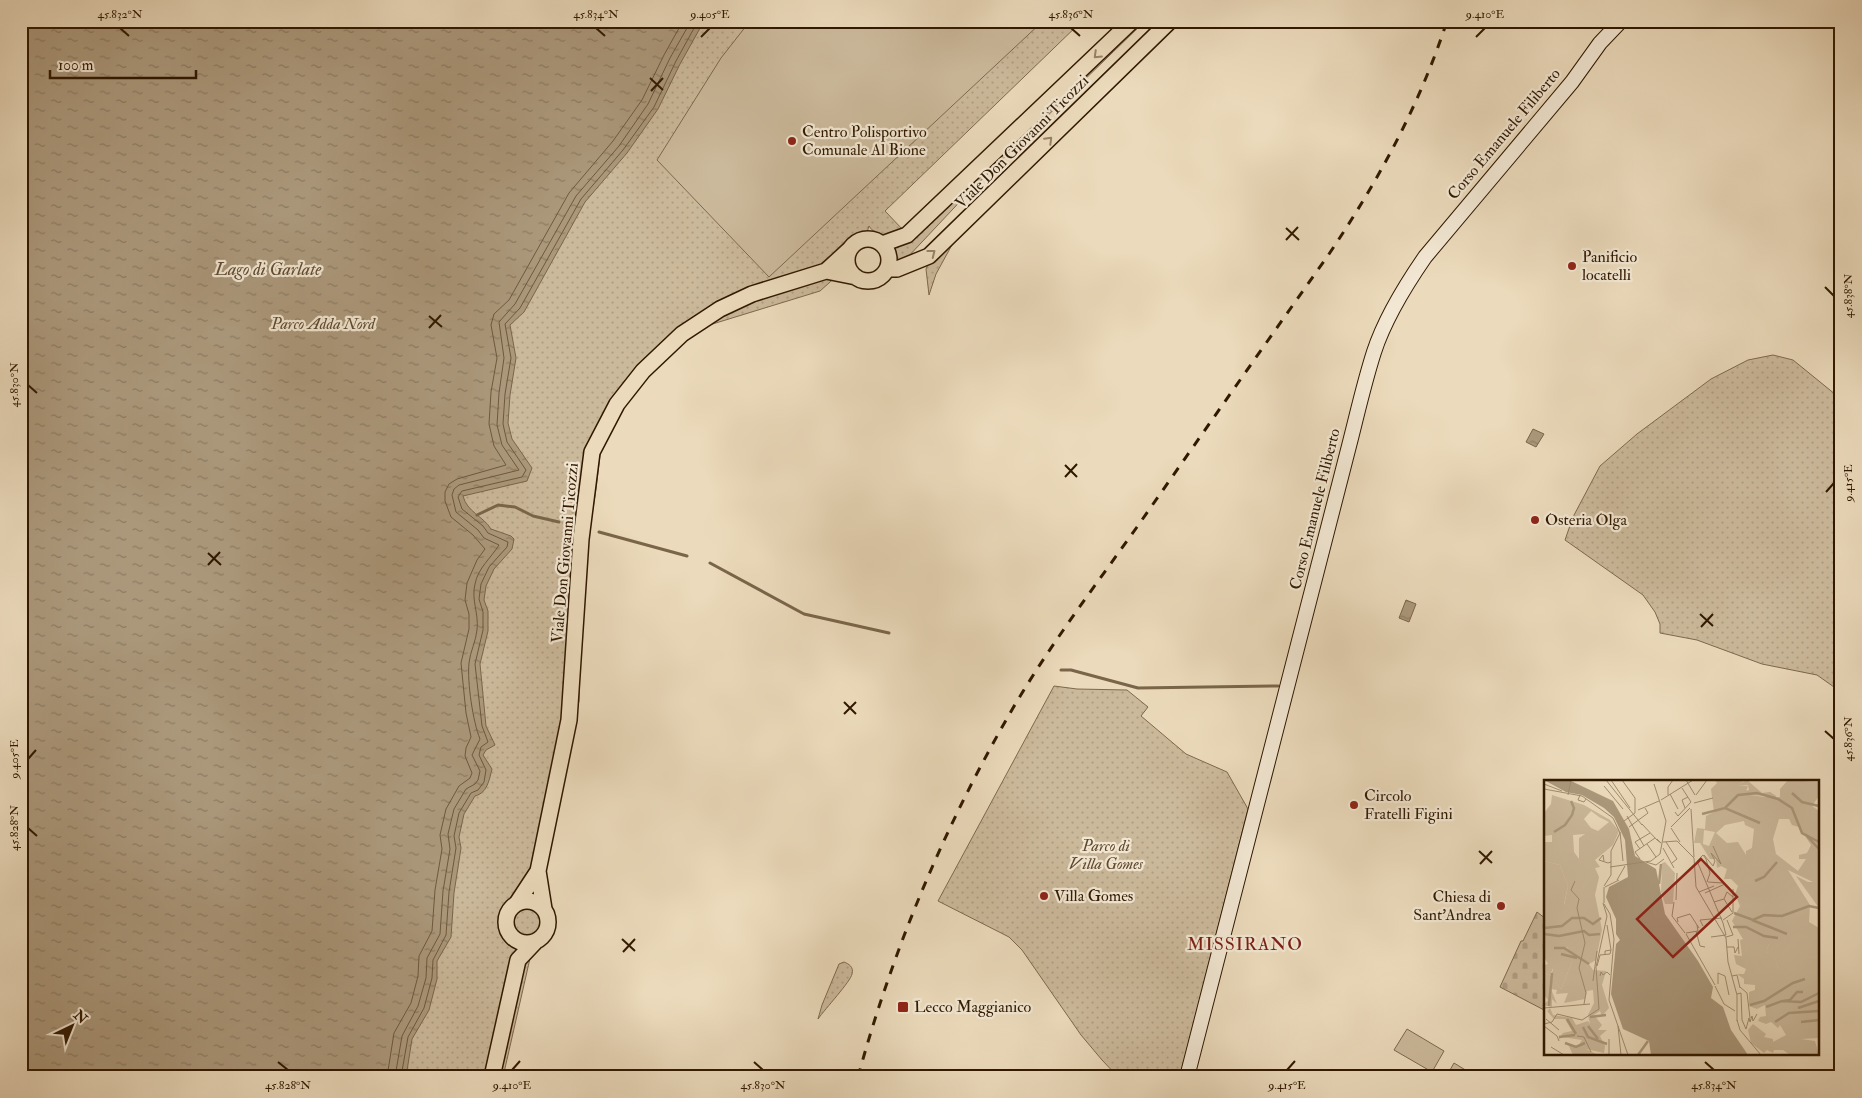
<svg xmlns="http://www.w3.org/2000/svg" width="1862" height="1098" font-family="'IM FELL Double Pica',serif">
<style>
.green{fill:url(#green-dots);stroke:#7e684e}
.cemetery{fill:url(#cemetery-stones);stroke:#7e684e}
.pitch{fill:#cbb99b;stroke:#7e684e}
.water{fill:url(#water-ripples);stroke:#7a654a}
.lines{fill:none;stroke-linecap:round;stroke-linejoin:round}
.shore{stroke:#6e583e;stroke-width:1}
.stream{stroke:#7a654a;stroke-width:3}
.secondary-casing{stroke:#301800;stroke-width:16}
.primary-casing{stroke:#301800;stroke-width:18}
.secondary{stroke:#f2e7d3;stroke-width:14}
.primary{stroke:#ebdabb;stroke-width:15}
.rail{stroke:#301800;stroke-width:3;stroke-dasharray:9 9;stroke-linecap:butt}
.oneway{stroke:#978367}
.ticks{fill:none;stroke:#301800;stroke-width:2}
.poi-dot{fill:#8f2418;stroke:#f2e7d3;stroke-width:2}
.labels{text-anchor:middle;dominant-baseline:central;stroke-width:4.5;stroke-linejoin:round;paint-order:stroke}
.poi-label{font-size:16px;fill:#301800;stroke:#f2e7d3;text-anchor:start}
.street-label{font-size:16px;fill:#301800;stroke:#f2e7d3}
.park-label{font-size:16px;font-style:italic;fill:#5e482e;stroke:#f2e7d3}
.water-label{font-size:18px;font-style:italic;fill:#614b31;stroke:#f2e7d3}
.neighbourhood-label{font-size:18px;letter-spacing:1px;fill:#7a1f14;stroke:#f2e7d3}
.inset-river{fill:none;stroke:#ab987b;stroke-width:2.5}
.inset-road{fill:none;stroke:#a08c70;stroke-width:1}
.view{fill:#8f2418;fill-opacity:0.15;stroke:#8f2418;stroke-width:2.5}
.inset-edge{fill:none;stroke:#301800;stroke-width:2.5}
.neatline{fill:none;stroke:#301800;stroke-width:2}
.ticks-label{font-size:12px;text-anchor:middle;fill:#301800}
</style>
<defs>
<pattern id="green-dots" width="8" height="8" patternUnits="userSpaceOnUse" patternTransform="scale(1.25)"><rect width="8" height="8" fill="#cbb99b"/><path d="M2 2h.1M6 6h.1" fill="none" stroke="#af9e84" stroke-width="1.8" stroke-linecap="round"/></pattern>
<pattern id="cemetery-stones" width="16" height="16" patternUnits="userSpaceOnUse" patternTransform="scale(1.25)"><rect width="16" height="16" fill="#cbb99b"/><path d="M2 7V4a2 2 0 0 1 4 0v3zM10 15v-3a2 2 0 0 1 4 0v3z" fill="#af9e84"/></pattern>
<pattern id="water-ripples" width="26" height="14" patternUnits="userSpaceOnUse" patternTransform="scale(1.25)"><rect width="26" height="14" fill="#ab987b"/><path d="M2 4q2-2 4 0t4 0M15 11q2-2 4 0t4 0" fill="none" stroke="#8c7b62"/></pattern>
</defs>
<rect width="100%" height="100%" fill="#ebdabb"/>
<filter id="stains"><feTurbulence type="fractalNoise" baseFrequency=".004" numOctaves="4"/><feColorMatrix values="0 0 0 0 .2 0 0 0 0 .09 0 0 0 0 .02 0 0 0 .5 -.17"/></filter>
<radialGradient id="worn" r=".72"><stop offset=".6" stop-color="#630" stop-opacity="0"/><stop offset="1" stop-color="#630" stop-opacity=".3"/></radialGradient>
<path class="green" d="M21,21H1082L885,211L904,231C893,236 876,238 869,226L864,242L848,266L820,291L693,330L624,399L602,439L596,489L581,588L579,701L542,888L555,912L531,954L503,1077H21Z
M1138,21H1145L968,193L906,259L897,263L894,246Z
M953,243L936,274L929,295L926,269C930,257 943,250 953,243Z
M1773,355L1793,360L1841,399V696L1834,687L1817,675L1762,664L1697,640L1660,633V624L1655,612L1643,595L1565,540L1573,517L1600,466L1637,434L1711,379L1748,360Z
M1054,686L1077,689L1127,690L1148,707L1141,716L1186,754L1227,772L1248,809L1180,1077H1118L1102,1060L1081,1035L1022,950L1009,937L938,901Z
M844,962C849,964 854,967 852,974C851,981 825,1009 818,1019L822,1005L839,964Z"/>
<path class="cemetery" d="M1537,912L1546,919V1011L1500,987L1521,941H1523Z"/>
<path class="pitch" d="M750,21H1043L769,277L657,160L721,58Z
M1407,1029L1444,1051L1432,1072L1394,1050Z
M1454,1063L1477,1077H1446Z"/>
<path class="water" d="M21,21H704L680,64L658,109L627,153L585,202L524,312L510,325L516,358L510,395L508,423L512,439L532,468L527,481L463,496C467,512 483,516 491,529L511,536L514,539L512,549L494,569L486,586L484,600L488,611V631L480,664L486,726L495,745L486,750L483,755L492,769C489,781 487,793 475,796L464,814L459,837L461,848L454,893L451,937L437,961V979L429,1010L412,1039L406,1077H21Z
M1533,429L1544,434L1536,447L1526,442Z
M1406,600L1416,604L1409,622L1399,618Z"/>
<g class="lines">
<path class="shore" d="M387,1077L394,1033L411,1003L418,976L419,956L432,931L435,890L442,849L440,835L446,809L459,786L470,778L472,773L465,756L466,748L471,737L466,713L461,663L469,629V614L465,600L467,583L477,560L485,549L473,535L451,517L445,501V492L449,484L457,479L506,465L494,446L489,424L491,392L497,358L491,325L494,314L509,300L569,193L613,141L642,100L664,55L683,21
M395,1077L402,1036L418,1006L426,978L427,958L440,934L443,891L450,849L448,834L454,809L466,789L475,784L478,780L480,771L472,755L480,739C473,722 467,682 469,663C470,652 476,641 477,630C479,613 471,600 475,584C478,568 491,558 499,545L484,538L478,530L456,512L452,495L454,489L459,485L519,470L502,445L497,425L499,393L504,358L499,322L515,304L576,196L619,146L648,104L670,58L691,21
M401,1077L408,1037L424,1008L432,978L433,960L446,935L449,892L456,848L454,836L459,813L471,793L478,790L484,782L486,770L479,755L481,747L488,742L482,726L475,664L483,630V612L479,599L481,584L489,567L507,547L508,542L488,533L483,526L462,509L458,497L462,491L522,477L526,470L507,442L503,424L505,394L511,358L505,324L520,308L581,199L623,150L654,107L676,61L698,21"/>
<path class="stream" d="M477,515L498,505L515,507L533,516L559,522
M599,532L687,556
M710,563L804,614L889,633
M1061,670H1071L1138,688L1278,686"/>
<defs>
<path id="secondary" d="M1187,1077L1349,446C1357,415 1364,383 1374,352C1385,318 1405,286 1425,257L1572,82L1600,43L1621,21"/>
<path id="primary" d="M847 260a21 21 0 1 1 42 0a21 21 0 1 1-42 0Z
M882,244L907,235L1132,21
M850,249L826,271L856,277
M887,269H897L929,256L1170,21
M506 922a21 21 0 1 1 42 0a21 21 0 1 1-42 0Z
M517,903L538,871
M544,909L538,871L569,720L581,539L592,452L617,404L643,371L682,334L720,309L752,294L826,271
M492,1077L518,960L535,942"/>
</defs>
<use href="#secondary" class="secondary-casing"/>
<use href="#primary" class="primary-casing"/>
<use href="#secondary" class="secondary"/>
<use href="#primary" class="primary"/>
<path class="rail" d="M858,1077C893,948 946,823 1013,708C1050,645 1095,586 1137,527C1200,437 1263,347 1327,257C1377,183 1419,107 1447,21"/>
</g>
<defs><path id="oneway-chevron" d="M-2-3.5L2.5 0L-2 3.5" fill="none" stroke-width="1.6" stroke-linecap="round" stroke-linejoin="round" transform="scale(1.25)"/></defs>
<g class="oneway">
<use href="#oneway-chevron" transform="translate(1097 55) rotate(136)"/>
<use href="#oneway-chevron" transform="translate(1049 140) rotate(-45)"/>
<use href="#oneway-chevron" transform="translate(932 253) rotate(-38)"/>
</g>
<path class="ticks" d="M120,28L129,36M596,28L605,36M1071,28L1080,36M701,37L710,28M1476,37L1485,28M650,78L663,90M651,91L663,78M1286,228L1299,240M1286,240L1298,227M1825,287L1834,296M429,316L442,327M429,328L441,315M28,385L37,393M1065,465L1077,477M1065,477L1077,464M1826,492L1834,483M208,553L221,565M208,565L220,552M1700,614L1713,626M1701,627L1713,614M844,702L856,714M844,714L856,702M1825,731L1834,739M28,759L36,750M28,828L37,836M1479,851L1492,863M1480,864L1492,851M622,939L635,951M623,952L635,939M278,1062L288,1070M754,1062L763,1070M1705,1062L1714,1070M512,1070L520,1061M1287,1070L1295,1061"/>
<g class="poi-dot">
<circle cx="792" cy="141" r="5"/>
<circle cx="1572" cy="266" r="5"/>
<circle cx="1535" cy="520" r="5"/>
<circle cx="1354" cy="805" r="5"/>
<circle cx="1044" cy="896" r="5"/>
<circle cx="1501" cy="906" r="5"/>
<rect x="897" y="1001" width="12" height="12" rx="2.5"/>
</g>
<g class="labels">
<g class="poi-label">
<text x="802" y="132">Centro Polisportivo<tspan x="802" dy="18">Comunale Al Bione</tspan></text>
<text x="1582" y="257">Panificio<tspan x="1582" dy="18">locatelli</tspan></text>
<text x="1545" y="520">Osteria Olga</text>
<text x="1364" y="796">Circolo<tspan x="1364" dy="18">Fratelli Figini</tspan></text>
<text x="1054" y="896">Villa Gomes</text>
<text x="1491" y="897" text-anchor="end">Chiesa di<tspan x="1491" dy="18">Sant'Andrea</tspan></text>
<text x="914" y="1007">Lecco Maggianico</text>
</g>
<g class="street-label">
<text transform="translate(1504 134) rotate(-50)">Corso Emanuele Filiberto</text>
<text transform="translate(1022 142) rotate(-45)">Viale Don Giovanni Ticozzi</text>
<text transform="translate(1315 509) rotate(-76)">Corso Emanuele Filiberto</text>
<text transform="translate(565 553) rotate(-85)">Viale Don Giovanni Ticozzi</text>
</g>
<g class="park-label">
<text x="323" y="324">Parco Adda Nord</text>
<text x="1106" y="846">Parco di<tspan x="1106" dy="18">Villa Gomes</tspan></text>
</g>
<g class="water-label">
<text x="268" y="269">Lago di Garlate</text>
</g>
<g class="neighbourhood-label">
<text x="1245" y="944">MISSIRANO</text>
</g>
</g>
<g transform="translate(1544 780)">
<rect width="275" height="275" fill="#ebdabb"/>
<path d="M203,0L218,13L226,12L232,16L225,36L229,16L206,15L200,11L205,10L204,5H193ZM0,81L16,85L24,106L20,124L36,141L39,155L31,168L22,167L28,173V182L17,209L11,202L9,188L6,196L0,192V185L4,184L0,177ZM225,164H234L231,176L234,189L228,175L222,172Z" fill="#cbb99b"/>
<path d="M171,0H201L194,5L204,6L202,11L206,15L221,17L227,14L230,18L236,17V9L244,0L275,2V16L268,26L275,31V128L252,96L264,102H269L244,90L266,125L265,142L275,148V258L257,259L271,261L275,275H246L239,270H230L229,273L223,270L220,273L207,263L204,250L209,244L222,254L220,257L229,259V262L242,255L236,245L234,248L227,242L222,244L214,241L216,237L222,236L221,225L213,229L205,226V212L211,210V205L200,204V199L193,194H200L202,189L192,184L190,175L198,176L196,160L199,159L188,141L196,126L191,114L194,106L187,99H180L183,89L177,86L173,88L172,79H166L156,63H150L153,48L161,49L162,36L170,32L167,9L173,3ZM235,39H245L248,45L255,47L267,65L263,73L255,75V79H262L254,91L232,74L229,59ZM200,41L201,45L210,49L208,68L202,71V75L194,62L183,63L172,53L181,45ZM160,50L171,52L165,66L159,64ZM225,164H234L230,174L234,189L229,175L222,172ZM8,15L40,25L66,40L75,51L69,65L51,80L56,87L51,88L55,97L51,115L58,150L52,180L45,184L49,190L62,191L58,205L65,228L58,236L56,231L50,235L58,245L54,250H63L56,256L61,266L60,273L42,269L54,275H29L24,264L34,266L38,260L18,257L14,260L19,253L28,251L21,239H10L3,231L6,228L9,235L28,238L32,245L44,241L46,244L44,235L50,223L49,210L43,211L41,219L20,223L24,213L12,214L13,210L7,209L13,224L8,219V227L0,225L4,220L0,215V192L6,196L10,188L12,203L17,209L28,182V173L22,166L31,168L32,161L39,155L36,141L20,126L24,106L16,85L0,81V62H8V55L0,56V33L7,24ZM47,31L55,37L65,42L54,51L47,48L40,39ZM41,54L35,58V79L30,72L29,55Z" fill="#cbb99b" fill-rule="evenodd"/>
<path d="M121,82L131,93L129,124H121L117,112L118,83Z" fill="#cbb99b"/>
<path d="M0,0H25L69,21L85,49L91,76L112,89L121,134L154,181L169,207L167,218L179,227L187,250L204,275H107L105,261L79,249L67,214L72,164L76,160L72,154V139L62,117L65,107L84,97L81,60L70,37L60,28L38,15L22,12Z" fill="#ab987b"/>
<path class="inset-river" d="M248,13L258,22L275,26M181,28L194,15L213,13L234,19L248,28L258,53L275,62M158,34L181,28L216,43M10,52L21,45L28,35L30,28L27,21M262,55L275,69M211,101L220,97L233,82M115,104L117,84M190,133L209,140L220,135L238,136L265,126L275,128M208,140L243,154M189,147H202L220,156L234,158M0,148L18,146L28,138H40L49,144L57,138M0,154L15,156L40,151L45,155L56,154M10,168H20L45,184M17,174L33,178M240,221L246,220L253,212H259M206,225L220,221L249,203L261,199M5,226L8,193M222,227L238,221L257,222L275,213M254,228L275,221M46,237L62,235M23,239L32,254M231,242L245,233L275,231M257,242L275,240M44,246L54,259M39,247L44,257L63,264M15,257L31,255M21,263L32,267L41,263M94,275L104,261"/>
<path class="inset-road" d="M62,0L98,45M67,0L86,28M78,0L91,18V33L80,41M142,0L151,15M0,4L18,11M60,6L79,29M138,8L147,22M0,9L38,16L69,38L76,53L67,71V95L60,106M126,14L134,29M24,15L27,0M36,15L34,20L40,22L42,19M124,15V7L129,0M152,15L163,0M117,20L149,0M150,23L169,18M141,28L138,20L144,17M147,29L150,77M94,30L115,21M131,32L134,36L147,22M83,36L100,66M98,44L113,60L117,63L113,59M85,47L104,33L101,28M127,47L146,28M127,48L136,62M76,52L79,81M119,62L133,61L150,78M122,62L133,79L128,83M103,64L112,77M119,68L130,88M96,69L91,62L106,53M160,75L169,86L171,81L167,73L177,84L169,66M150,78L152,107L182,158L184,182L193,215V241M96,79L91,72L111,58M60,81L59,75L55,80L64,83L67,82M153,81L179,143L182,155L167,157M153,81L159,75L162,79L166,93L163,102M102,82L112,85L120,79M66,87L107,81L116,74L122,41L110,4M73,100L81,86M31,101L27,110L35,119L33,128L41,163L35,188L42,213L40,224M164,102L179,103M61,107L75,100M155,112L170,106M161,113L181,104M180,119L188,132M132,120L133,93M130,122L128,136L141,153M170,122L180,119L183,112L189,117M60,123V107M60,124L66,134L70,159L65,220L84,275M179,140L189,133V109M134,142L133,138L146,134L153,145M63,145L67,170M159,146L156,140L178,138M152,151L156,166L161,167M142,153L154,151L153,145L155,148M142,154L171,205M182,157L189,155L183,140M194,159L195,174M183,167H190L191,173L194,167M53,186L56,175L66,174L67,170L61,171V175M56,196L57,192L59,195L63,192L66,195M188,196L193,195L196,208M49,201L53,171M174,204V193L181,196L185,215M171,206L180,224L191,231M196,207L203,213L206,238M193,214L197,213L198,240L202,249L205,238L206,242L208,236L209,241L213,234M0,228L46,224M2,239L15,250M193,240L196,250L217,275M0,244L8,242L13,234L38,240L55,229L52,187L63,136L59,123M0,246L13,256L15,261M74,246L77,275M33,256L40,257L47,272M7,267L20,275M65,275V259"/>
<path class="view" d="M157,79L193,117L129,177L93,139Z"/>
<rect width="275" height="275" class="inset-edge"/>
</g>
<rect width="1862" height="1098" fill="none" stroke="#ebdabb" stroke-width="55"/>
<g transform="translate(72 1026) rotate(43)" stroke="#f2e7d3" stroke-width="4" paint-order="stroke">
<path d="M0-4L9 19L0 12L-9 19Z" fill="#301800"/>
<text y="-8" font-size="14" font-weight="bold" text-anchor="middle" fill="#301800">N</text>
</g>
<path d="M50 70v8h146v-8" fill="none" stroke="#301800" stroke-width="2.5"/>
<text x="58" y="70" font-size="15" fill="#301800" stroke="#f2e7d3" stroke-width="4" paint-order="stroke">100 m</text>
<rect x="28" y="28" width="1806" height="1042" class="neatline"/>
<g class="ticks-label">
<text x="120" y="18">45.832°N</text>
<text x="596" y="18">45.834°N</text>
<text x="710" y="18">9.405°E</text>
<text x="1071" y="18">45.836°N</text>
<text x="1485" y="18">9.410°E</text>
<text transform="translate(1848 296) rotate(-90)" y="4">45.838°N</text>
<text transform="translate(14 385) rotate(-90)" y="4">45.830°N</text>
<text transform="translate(1848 483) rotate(-90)" y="4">9.415°E</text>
<text transform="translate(1848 739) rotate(-90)" y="4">45.836°N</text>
<text transform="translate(14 759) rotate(-90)" y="4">9.405°E</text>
<text transform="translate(14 828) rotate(-90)" y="4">45.828°N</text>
<text x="288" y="1089">45.828°N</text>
<text x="512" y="1089">9.410°E</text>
<text x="763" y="1089">45.830°N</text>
<text x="1287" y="1089">9.415°E</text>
<text x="1714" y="1089">45.834°N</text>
</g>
<rect width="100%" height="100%" filter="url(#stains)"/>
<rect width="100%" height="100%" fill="url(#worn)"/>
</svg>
